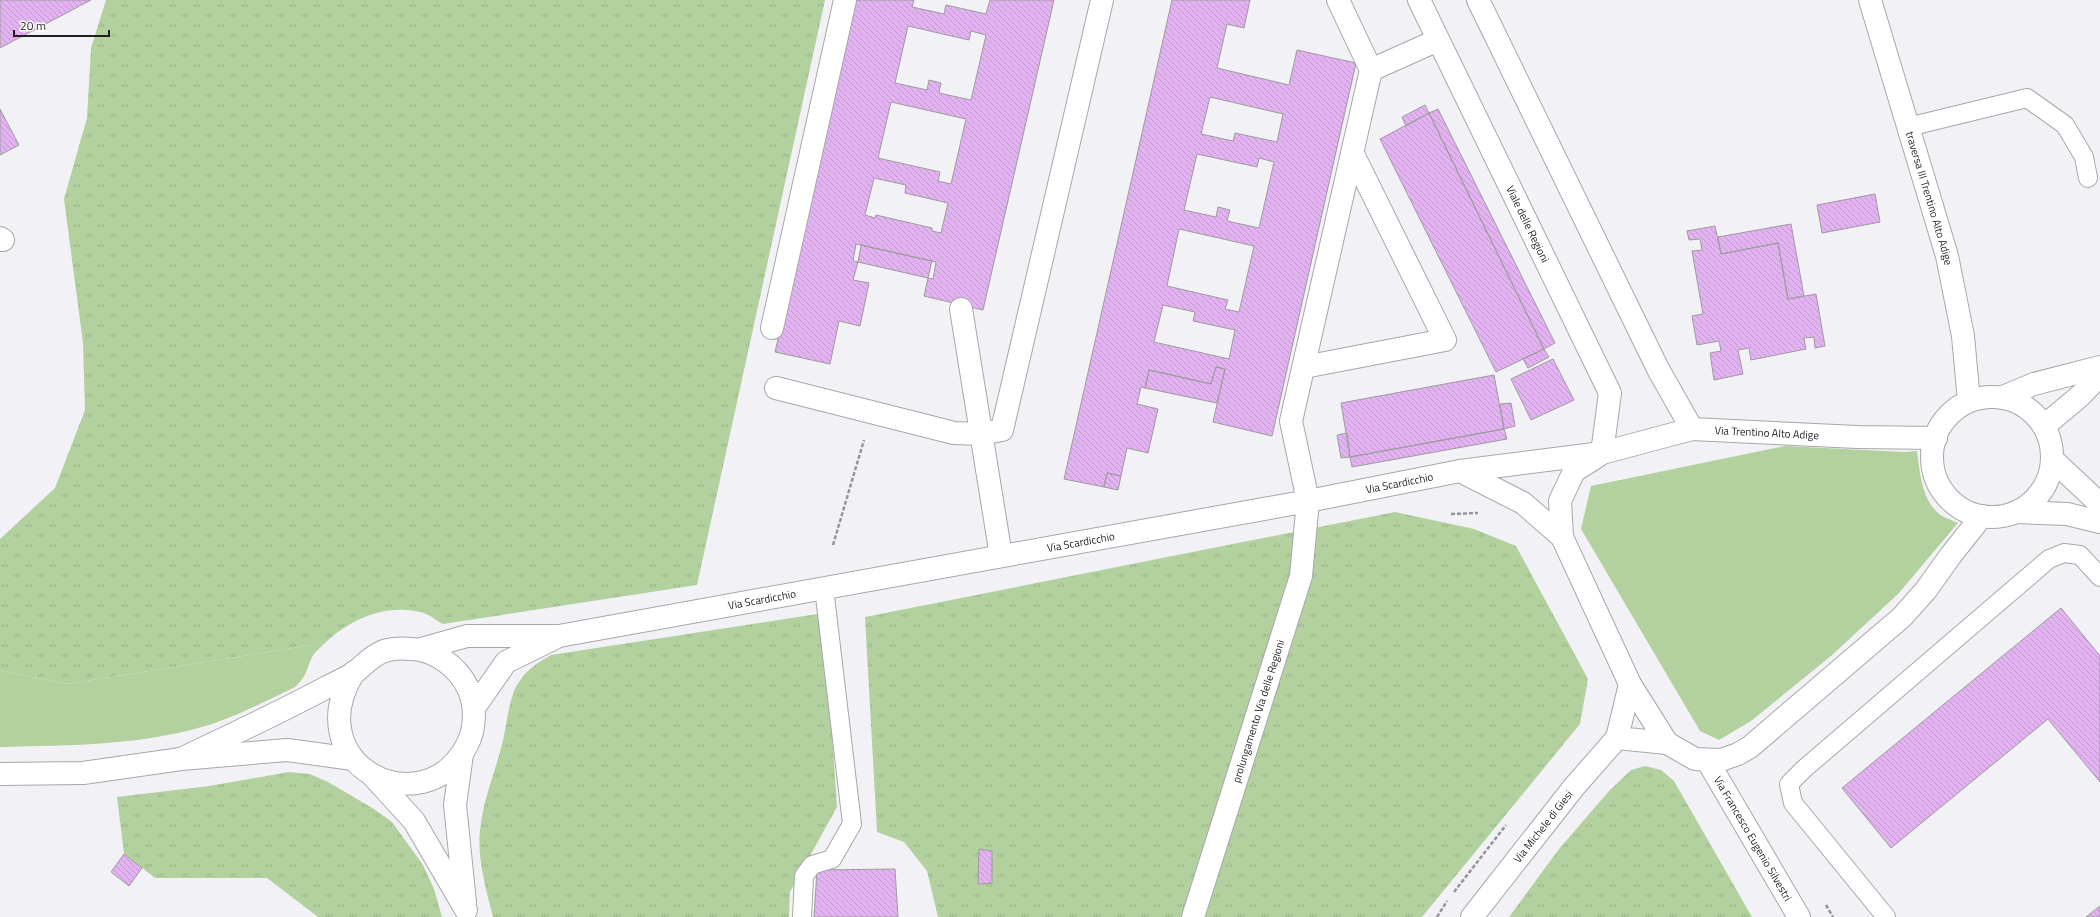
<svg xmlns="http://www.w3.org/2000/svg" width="2100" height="917" font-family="'Titillium Web',sans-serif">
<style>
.grass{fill:url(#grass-tufts)}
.park{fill:#b2d19f}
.building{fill:url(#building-back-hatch);stroke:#9e9b9f;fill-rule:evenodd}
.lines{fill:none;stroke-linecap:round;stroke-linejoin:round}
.service-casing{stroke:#a7a7ab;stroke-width:20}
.minor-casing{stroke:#a7a7ab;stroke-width:24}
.tertiary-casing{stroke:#a7a7ab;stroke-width:24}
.path{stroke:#959598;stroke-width:2.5;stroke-dasharray:4 2;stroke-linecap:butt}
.service{stroke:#fff;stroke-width:18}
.minor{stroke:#fff;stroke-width:22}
.tertiary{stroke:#fff;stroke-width:22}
.labels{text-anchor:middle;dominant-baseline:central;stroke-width:4;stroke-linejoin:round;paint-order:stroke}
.street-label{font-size:11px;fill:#1f1f20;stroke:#fff}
</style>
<defs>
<pattern id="grass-tufts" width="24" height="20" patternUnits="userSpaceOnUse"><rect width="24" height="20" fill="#b2d19f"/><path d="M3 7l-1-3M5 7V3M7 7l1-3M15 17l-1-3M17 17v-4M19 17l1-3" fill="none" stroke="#99b389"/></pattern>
<pattern id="building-back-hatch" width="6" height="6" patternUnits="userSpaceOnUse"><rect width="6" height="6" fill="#e3b2f0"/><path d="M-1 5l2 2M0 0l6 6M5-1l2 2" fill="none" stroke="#c299ce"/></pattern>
</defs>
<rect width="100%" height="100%" fill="#f2f2f6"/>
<path class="grass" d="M106,0H825L697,585L443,624C437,621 430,615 424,613C387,603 352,618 325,643L67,684L0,670V539L55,488L85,410L83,343L64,199L87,118L91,48Z
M1395,512L1474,529L1516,546L1588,679L1580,724L1422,917H938L927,871L904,842L877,832L865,617Z
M824,613L837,807L790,892L789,917H493C486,889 477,859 480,830C483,800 495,773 502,744C507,726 508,701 517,685C527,669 536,664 551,655Z
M1645,766L1661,770L1674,781L1752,917H1509L1559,849L1609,791L1631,770Z
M289,772L310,774L328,782L374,809L392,822L423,865L434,889L442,917H318L267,878H155L124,854L117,797L209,786Z"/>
<path class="park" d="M1785,446L1904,452L1917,451C1920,472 1921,497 1938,513C1943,518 1952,520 1958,523L1898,594L1831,656L1751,721L1719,740L1700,731L1581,529L1591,486Z
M325,643C322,646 317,650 314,654C306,667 309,674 295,687C268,700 241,714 212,724C143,746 71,745 0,747V670L67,684Z"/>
<path class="building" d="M0,0H91L0,48Z
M856,0H914L912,7L944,14L946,5L986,14L990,0H1054L983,310L924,296L928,278L933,279L936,262L856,244L853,261L858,262L853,280L869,283L860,326L839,321L830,364L775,352ZM908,26L969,40L971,31L986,35L971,100L939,93L941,83L929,80L927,90L895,83ZM891,102L966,119L951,184L938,181L940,172L878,158ZM874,178L906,185L905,193L948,203L941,233L932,231V228L876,215L875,218L865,215Z
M1172,0H1250L1244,28L1227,24L1217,68L1289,85L1297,50L1356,63L1272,436L1213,422L1225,369L1216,367L1211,384L1149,370L1145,388L1141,387L1137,404L1158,409L1148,453L1127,448L1121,476L1107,473L1104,487L1064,479ZM1210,97L1283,114L1277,142L1235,133L1233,141L1201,134ZM1197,154L1257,167L1259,158L1274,162L1259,228L1227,221L1230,210L1218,207L1216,217L1184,210ZM1179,229L1254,246L1239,312L1225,309L1228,300L1167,286ZM1163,305L1195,312L1193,321L1235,330L1229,359L1154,342Z
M1425,105L1429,113L1406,126L1402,117Z
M0,109L19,145L0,155Z
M1438,109L1555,343L1544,349L1429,113Z
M1429,113L1544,349L1496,372L1380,139Z
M1875,194L1880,222L1822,233L1817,205Z
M1791,224L1804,296L1788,299L1778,243L1721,254L1718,237Z
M1715,226L1721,254L1778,243L1788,299L1816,294L1825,346L1815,348L1814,337L1804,338L1806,349L1751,360L1749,348L1738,350L1743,374L1714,380L1710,353L1721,351L1719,341L1697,345L1692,316L1703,314L1692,251L1702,250L1700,239L1689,240L1687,231Z
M861,245L932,261L928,278L858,262Z
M1544,349L1549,357L1528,368L1523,359Z
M1553,359L1574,400L1531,420L1511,379Z
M1216,367L1225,369L1217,403L1145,388L1149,370L1211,384Z
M1494,375L1504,429L1350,457L1341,403Z
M1511,403L1515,426L1504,429L1500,404Z
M1504,429L1507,439L1352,467L1350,457Z
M1347,433L1350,457L1341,458L1337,435Z
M1107,473L1121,476L1118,490L1104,487Z
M2061,608L2100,656V782L2048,719L1891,848L1842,788Z
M979,849L992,851V883L978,884Z
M124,854L142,868L129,886L111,872Z
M895,869L898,917H814L817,870Z
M2100,906V917H2086Z"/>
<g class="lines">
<defs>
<path id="service" d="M1908,127L2027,98L2065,125L2084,157L2088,178
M802,917L804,876L812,865L832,859L852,824L824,588
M1886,917L1793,803L1789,784L1805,768L2049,559L2064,553L2080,555L2100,577"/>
<g id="minor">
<path d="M1338,0L1371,70"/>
<path id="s1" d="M1870,0L1947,256L1963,336L1969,401"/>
<path d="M0,238L3,240"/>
<path d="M961,309L1001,556"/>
<path d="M772,328L845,0"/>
<path d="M1304,367L1445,340L1353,154"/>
<path d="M776,388L954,433L980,434L1002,430L1102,0"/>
<path d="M2052,459L2100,504"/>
<path d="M2016,512L2067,514L2100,522"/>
<path d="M462,754L455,805L465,902"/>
<path id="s2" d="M1707,760L1799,917"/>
<path d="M372,775L414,821L466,910"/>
<path id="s3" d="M1193,917L1301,576L1308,501L1291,421L1371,70L1438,40"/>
<path id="s4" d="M1472,917L1574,787L1617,738"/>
</g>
<g id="tertiary">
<path id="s5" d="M1419,0L1610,393L1602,453"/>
<path d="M1478,0L1658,369L1692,429"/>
<path d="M2003,397L2034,384L2100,367"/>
<circle cx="1992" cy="457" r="60"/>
<path d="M2044,426L2080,396L2100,375"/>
<path d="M1460,471L1523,503L1562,537L1630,684L1667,743L1695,759L1721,760L1738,754L1750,747L1902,617L1926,590L1951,555L1982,516"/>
<path d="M1562,537L1560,501L1574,471L1598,456"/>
<path id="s6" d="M421,649L467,636H559L1308,501L1460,471L1602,453L1692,429L1857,437L1936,438"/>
<path d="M1630,684L1617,738L1667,743"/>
<path d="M474,708L506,662L555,638"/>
<path d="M181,759C231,735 281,712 329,686C337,682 346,678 354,673C364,665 371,656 384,651C393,648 403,648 412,649C435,650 458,667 468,688C476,705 476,728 467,745C424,828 296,766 354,672"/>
<path d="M0,774L83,773L181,759L287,750L353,759"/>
</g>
</defs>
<use href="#service" class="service-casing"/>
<use href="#minor" class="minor-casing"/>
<use href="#tertiary" class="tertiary-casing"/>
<path class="path" d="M1451,514L1478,513
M833,545L864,440
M1454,892L1506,825
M1826,905L1833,917
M1437,917L1447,901"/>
<use href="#service" class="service"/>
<use href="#minor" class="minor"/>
<use href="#tertiary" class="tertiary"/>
</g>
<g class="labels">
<g class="street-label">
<text stroke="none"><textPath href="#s1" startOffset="207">traversa III Trentino Alto Adige</textPath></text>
<text stroke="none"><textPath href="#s5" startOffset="249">Viale delle Regioni</textPath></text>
<text stroke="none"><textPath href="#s6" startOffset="1367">Via Trentino Alto Adige</textPath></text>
<text stroke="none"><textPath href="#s6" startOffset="994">Via Scardicchio</textPath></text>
<text stroke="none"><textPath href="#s6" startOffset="670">Via Scardicchio</textPath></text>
<text stroke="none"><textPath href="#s6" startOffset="346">Via Scardicchio</textPath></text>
<text stroke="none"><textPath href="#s3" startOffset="216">prolungamento Via delle Regioni</textPath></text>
<text stroke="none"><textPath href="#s4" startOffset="115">Via Michele di Giesi</textPath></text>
<text stroke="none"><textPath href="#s2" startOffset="91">Via Francesco Eugenio Silvestri</textPath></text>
</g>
</g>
<path d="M14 30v6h95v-6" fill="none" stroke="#1f1f20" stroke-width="2"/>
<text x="20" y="30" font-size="12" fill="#1f1f20" stroke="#ffffff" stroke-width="3" paint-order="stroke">20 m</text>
</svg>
